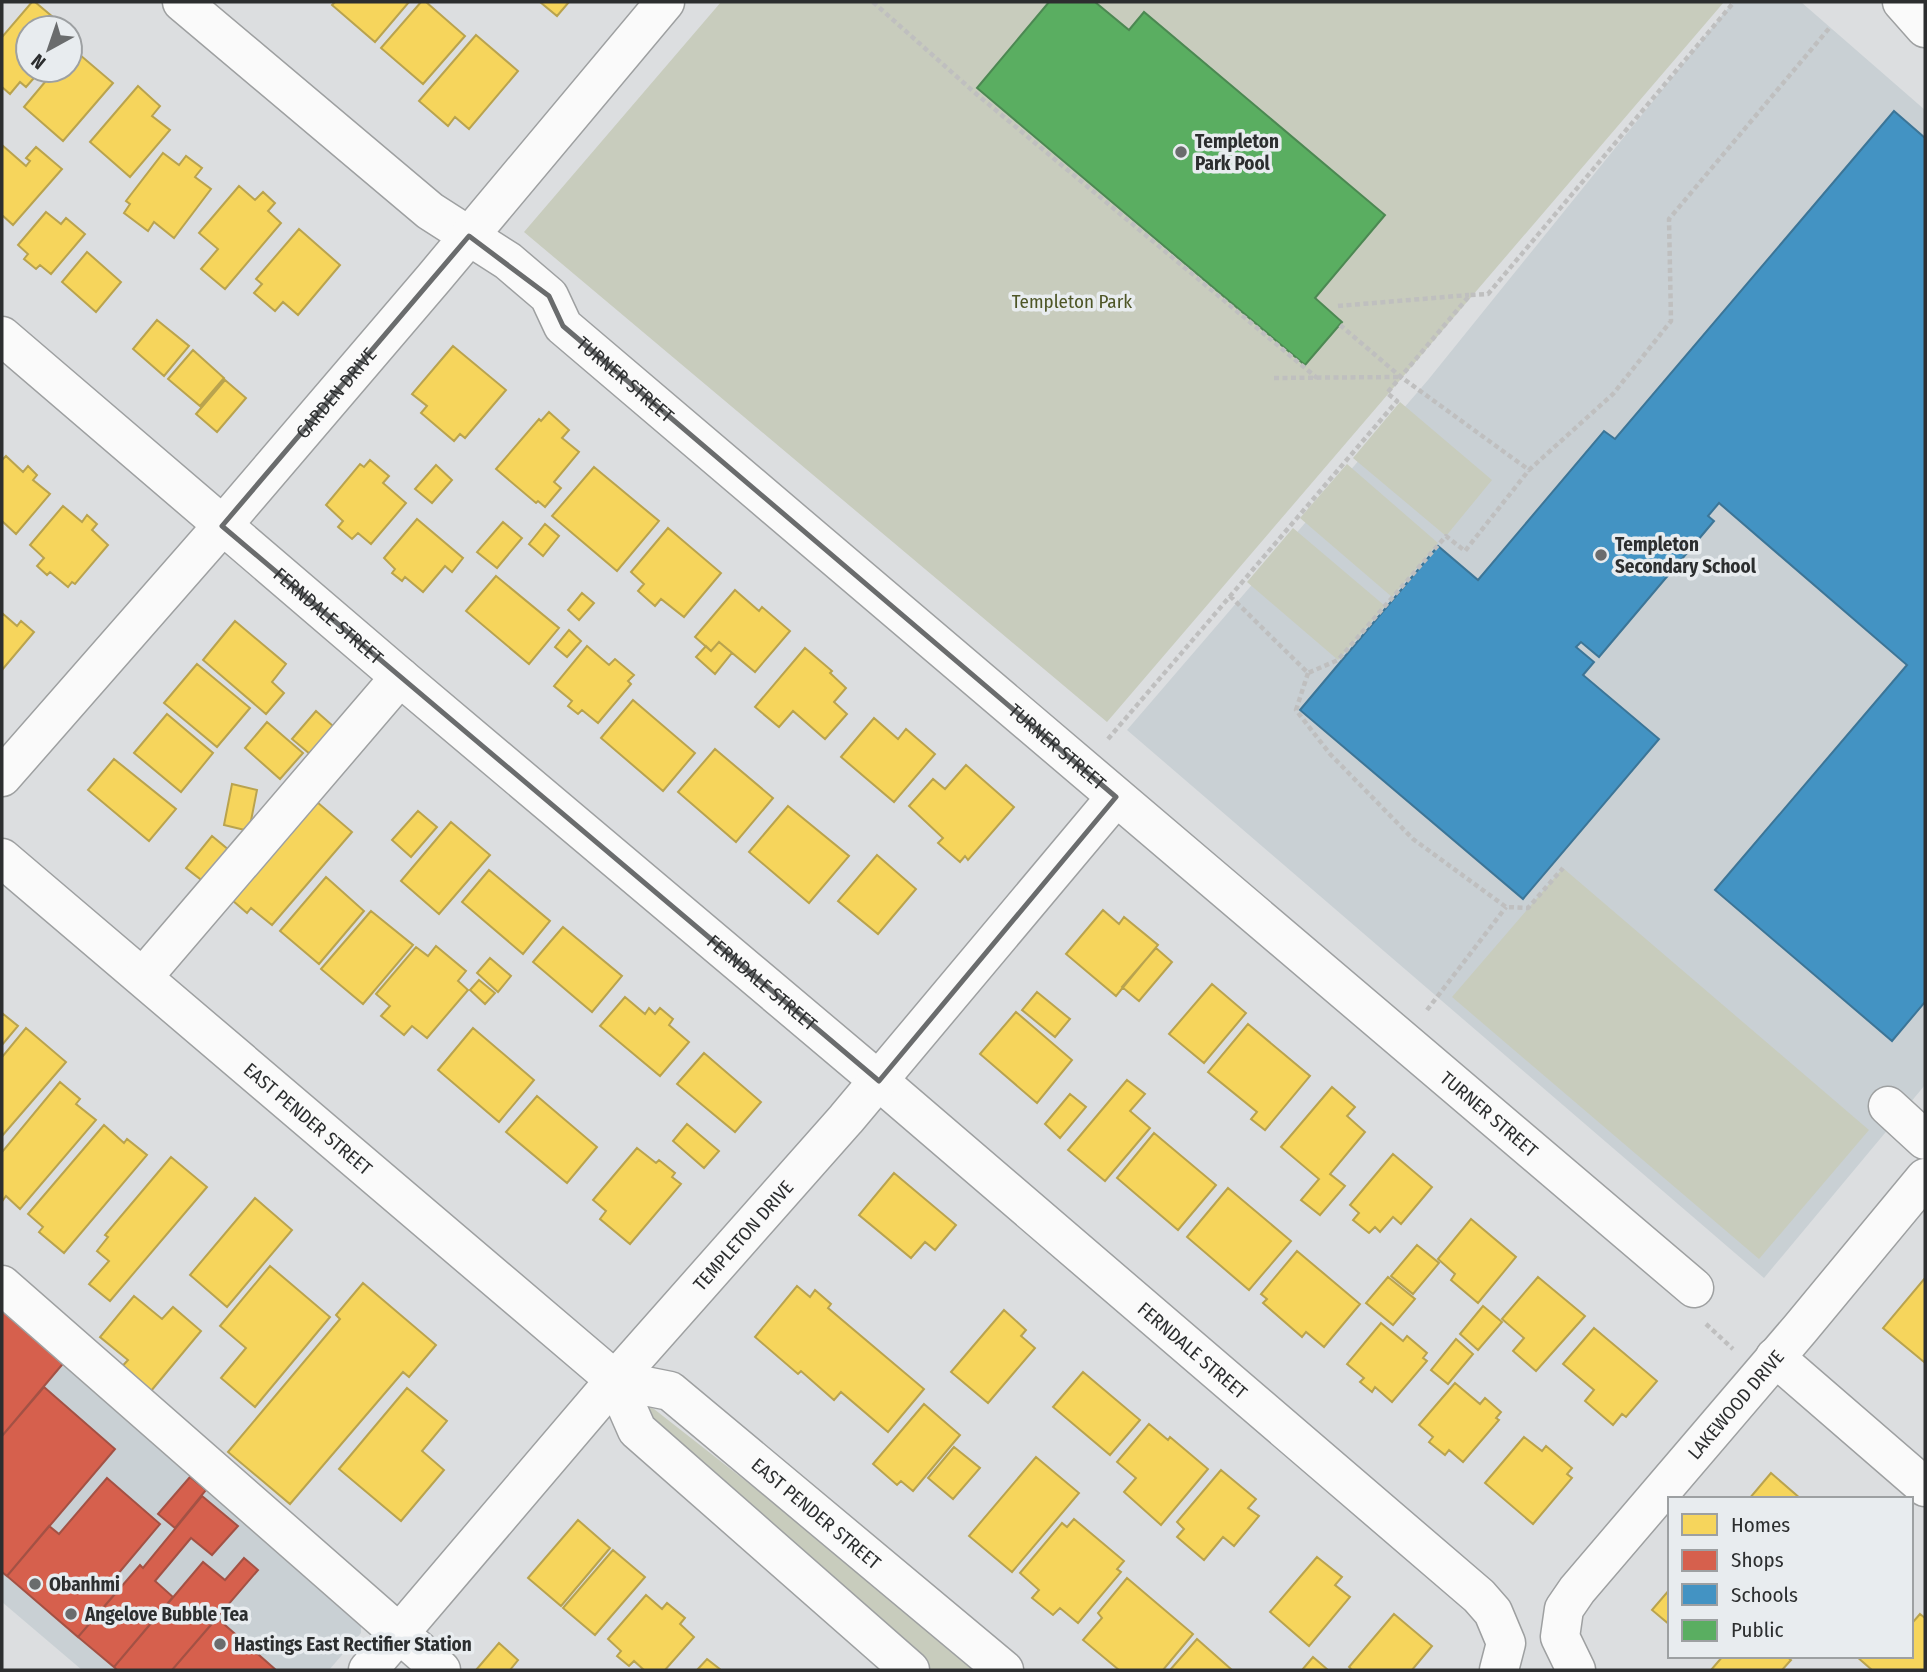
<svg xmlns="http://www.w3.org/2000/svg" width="1927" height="1672" font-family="'Fira Sans Condensed',sans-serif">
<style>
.built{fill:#c9d0d4}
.green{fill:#c8ccbd}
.homes{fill:#f6d55c;stroke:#b9a34e;stroke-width:2}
.shops{fill:#d6604d;stroke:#a35144;stroke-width:2}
.schools{fill:#4393c3;stroke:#3c7597;stroke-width:2}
.public{fill:#5aae61;stroke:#4c8852;stroke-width:2}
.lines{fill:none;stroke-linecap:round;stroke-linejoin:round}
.minor-casing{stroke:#9ea0a1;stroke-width:41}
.path{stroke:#bfbfbf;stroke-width:4.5;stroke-dasharray:5 3.5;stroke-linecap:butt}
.minor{stroke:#fafafa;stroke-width:38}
.marked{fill:none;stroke:#6a6c6d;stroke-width:5;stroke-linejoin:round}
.poi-dot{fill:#6a6c6d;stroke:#e8ecef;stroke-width:2.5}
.labels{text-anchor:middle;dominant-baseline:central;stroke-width:7;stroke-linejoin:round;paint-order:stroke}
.poi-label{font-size:19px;font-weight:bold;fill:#2c2e2f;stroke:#e8ecef;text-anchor:start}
.park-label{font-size:19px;fill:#4e5627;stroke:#e8ecef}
.street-label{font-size:19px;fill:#2c2e2f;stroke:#e8ecef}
</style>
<rect width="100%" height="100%" fill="#dcdee0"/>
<path class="built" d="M1733,2H1801L1925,110V1085L1764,1278L1127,730L1428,380Z
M2,1285L345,1607L361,1626V1633L329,1670H82L2,1602Z"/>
<path class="green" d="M721,2H1724L1107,722L524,232Z
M1400,402L1492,480L1446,536L1353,458Z
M1347,464L1438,543L1392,597L1300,518Z
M1293,528L1385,606L1338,660L1247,582Z
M1563,868L1869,1130L1759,1259L1452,997Z
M644,1405L654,1409L844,1558L977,1670H928L647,1417Z"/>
<path class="homes" d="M32,2H35L66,28H28V70H41L26,87L20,82L10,94L2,87V37Z
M335,2H409L375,42L332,5Z
M421,2H426L465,36L423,84L381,48Z
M540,2H569L557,16Z
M476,35L518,71L469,129L455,117L448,126L419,101Z
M73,49L113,83L63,141L24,107L55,70H70V52Z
M138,86L160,106L152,116L170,130L130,177L90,142Z
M2,145L26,166L30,161L26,158L36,147L62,169L13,225L2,215Z
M163,153L179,165L186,156L202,168L195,177L211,189L174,238L154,222L148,231L124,213L130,204L126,201Z
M239,186L255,200L263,192L275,203L268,211L281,223L225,289L201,269L218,249L199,233Z
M46,212L61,224L66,218L85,234L51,274L40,265L36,269L24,259L28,254L18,245Z
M299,229L340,265L298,315L283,302L275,311L254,293L262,284L256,279Z
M87,252L121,282L96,312L62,282Z
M157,320L189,346L164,376L133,349Z
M453,346L506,390L465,438L460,434L454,441L421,413L427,406L412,394Z
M193,350L224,378L200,406L168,379Z
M225,380L246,398L217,432L196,414Z
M549,412L569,430L562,438L579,452L554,482L561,488L545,507L538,501L536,503L496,469L539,419L541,421Z
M6,456L23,472L28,466L37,475L33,480L50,494L16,534L2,521V460Z
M370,460L389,476L383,483L406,503L371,544L358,533L352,539L338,527L343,521L326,505L360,464L364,467Z
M436,465L452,480L432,503L415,489Z
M594,467L659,521L617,571L552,516Z
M63,506L82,522L87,515L97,524L92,530L108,545L75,584L72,582L68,587L50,572L47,575L37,566L44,558L30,545Z
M417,519L463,558L452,572L445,566L423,592L405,577L402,581L392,573L395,569L384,558Z
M503,522L522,538L497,568L477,552Z
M545,524L559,536L543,556L529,544Z
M668,528L721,573L684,617L661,599L655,606L638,591L644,584L631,572Z
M496,576L559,628L529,664L466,611Z
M735,590L759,611L762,607L790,631L755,672L719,642L711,651L695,637Z
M582,593L594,603L579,620L568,610Z
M2,613L17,626L21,621L34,632L2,670Z
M235,621L286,664L272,682L284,693L266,714L203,660Z
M569,630L581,641L567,657L555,647Z
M719,642L732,653L715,674L696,657L706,646L711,651Z
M587,646L609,665L615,659L634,675L628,681L631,684L598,723L582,710L578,714L568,706L572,701L554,686Z
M805,648L832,671L830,673L846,688L834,702L847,714L825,739L793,711L779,727L755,707Z
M197,664L250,708L217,747L164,703Z
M633,700L695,753L663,791L601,738Z
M316,711L333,726L310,754L292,739Z
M167,714L213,753L181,792L134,753Z
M874,718L898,739L906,729L935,754L894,802L841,757Z
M267,722L303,753L280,779L245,748Z
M715,749L773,798L736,842L678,792Z
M114,759L176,809L149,841L88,790Z
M966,765L1014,807L968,860L965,856L960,862L938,843L943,838L909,806L933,779L945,789Z
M232,784L257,790L249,831L224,825Z
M310,796L352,832L272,925L251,908L247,913L225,894Z
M788,806L849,856L809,903L749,852Z
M418,811L437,827L411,857L392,840Z
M451,822L490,855L439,914L401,881Z
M212,836L230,851L204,882L186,868Z
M877,855L916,889L878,934L838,901Z
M489,870L550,921L523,954L462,902Z
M326,877L364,911L319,964L280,931Z
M1103,910L1119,924L1124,917L1158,945L1116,996L1066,954Z
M371,911L413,945L363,1004L321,969Z
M563,927L622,976L592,1012L533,962Z
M436,946L466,971L458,981L468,990L427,1038L412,1026L404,1035L381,1016L390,1006L376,994L416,947L428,956Z
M1156,948L1172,962L1139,1001L1122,987Z
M490,958L511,976L498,992L477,973Z
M479,980L495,993L485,1004L470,990Z
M1212,984L1246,1013L1204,1063L1169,1034Z
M1037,992L1070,1019L1055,1037L1022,1010Z
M625,997L645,1014L649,1008L655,1014L660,1008L673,1019L669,1025L689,1042L660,1076L600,1026Z
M1016,1012L1072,1060L1037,1103L980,1054Z
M2,1013L18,1026L2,1045Z
M1248,1024L1310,1076L1265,1130L1251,1119L1257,1112L1208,1072Z
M26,1028L66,1062L2,1136V1057Z
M473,1028L534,1080L499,1122L438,1070Z
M704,1053L761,1102L735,1132L677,1084Z
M1127,1080L1145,1094L1130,1111L1150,1128L1105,1181L1068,1150Z
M60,1082L80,1099L76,1104L96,1120L20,1209L6,1196L3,1200L2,1198V1152Z
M1332,1087L1355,1107L1347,1116L1365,1132L1330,1174L1345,1186L1320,1215L1301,1200L1319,1179L1281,1147Z
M1070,1094L1086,1107L1060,1138L1045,1124Z
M537,1096L597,1147L567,1183L506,1132Z
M687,1124L719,1151L704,1168L673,1141Z
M104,1125L124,1143L127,1139L147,1155L64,1253L39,1232L43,1227L28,1214Z
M1154,1133L1216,1185L1178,1230L1117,1178Z
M637,1148L656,1163L659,1160L675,1173L672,1177L681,1184L630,1244L600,1219L606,1211L593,1200Z
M1393,1154L1432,1187L1401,1224L1393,1217L1380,1232L1375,1227L1369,1233L1353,1220L1359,1213L1350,1205Z
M171,1157L207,1187L110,1301L89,1284L109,1261L97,1251L108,1237L105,1235Z
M894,1173L956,1225L935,1250L925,1242L911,1258L859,1215Z
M1228,1188L1291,1241L1249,1290L1187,1237Z
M255,1198L292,1230L227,1307L190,1275Z
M1471,1219L1516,1257L1478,1303L1451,1280L1455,1274L1438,1259Z
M1417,1245L1439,1263L1413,1294L1391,1276Z
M1297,1251L1360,1304L1324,1347L1306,1332L1302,1337L1263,1303L1267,1299L1261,1294Z
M270,1266L330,1317L255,1407L221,1378L246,1348L220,1326Z
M1388,1277L1415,1299L1393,1325L1366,1303Z
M1538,1277L1585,1316L1536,1371L1513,1351L1524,1338L1502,1319Z
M1925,1278V1360L1924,1362L1883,1328Z
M363,1283L436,1345L409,1377L403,1372L290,1504L228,1452L340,1319L336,1315Z
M797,1286L810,1297L815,1290L831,1304L828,1308L924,1389L888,1432L841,1392L834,1400L801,1371L798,1374L755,1337Z
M134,1296L162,1319L173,1307L201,1331L146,1397L117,1372L128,1360L100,1337Z
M1483,1306L1502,1322L1478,1350L1460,1334Z
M1004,1310L1026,1330L1021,1336L1035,1348L988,1403L951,1372Z
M1381,1323L1403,1341L1407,1336L1427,1353L1423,1358L1427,1361L1392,1402L1375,1387L1372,1392L1360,1382L1364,1378L1347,1364Z
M1594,1328L1657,1381L1626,1417L1622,1414L1613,1425L1585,1401L1594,1390L1563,1364Z
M1456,1339L1473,1354L1448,1384L1431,1370Z
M1083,1372L1140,1420L1110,1455L1053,1407Z
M1455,1383L1480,1404L1485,1398L1501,1412L1496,1418L1499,1420L1463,1462L1449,1450L1445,1455L1429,1442L1433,1437L1419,1425Z
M407,1388L447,1421L422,1451L444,1470L401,1521L339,1469Z
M924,1404L960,1435L913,1491L901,1481L897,1485L873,1464Z
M1149,1424L1168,1440L1170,1437L1208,1469L1161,1525L1124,1492L1136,1478L1117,1462Z
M1524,1437L1542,1451L1546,1446L1572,1468L1567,1474L1572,1478L1533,1524L1485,1483Z
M954,1447L980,1468L953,1499L928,1478Z
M1036,1457L1079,1493L1012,1572L969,1536Z
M1221,1470L1256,1499L1248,1508L1259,1516L1234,1546L1223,1537L1204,1560L1177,1537L1184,1529L1177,1522Z
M1771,1473L1801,1499H1749Z
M1074,1519L1124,1561L1117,1569L1121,1572L1078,1623L1060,1608L1053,1615L1032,1598L1039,1590L1020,1573L1062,1523L1067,1527Z
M578,1520L610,1548L561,1606L528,1578Z
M613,1550L645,1577L595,1635L563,1608Z
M1317,1557L1342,1577L1335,1585L1350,1597L1309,1646L1270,1612Z
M1127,1578L1193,1634L1163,1670H1119L1083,1640L1102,1618L1098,1613Z
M1670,1589V1625L1652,1610Z
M646,1595L662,1609L667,1603L685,1618L680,1624L694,1637L665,1670H644L634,1661L629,1666L617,1656L621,1651L608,1639Z
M1394,1614L1432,1646L1412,1670H1352L1349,1667Z
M1920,1614L1925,1618V1670H1872L1856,1656H1911V1619L1914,1621Z
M1197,1639L1232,1670H1170Z
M499,1643L518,1660L510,1670H476Z
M1723,1656H1786L1791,1660L1782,1670H1711Z
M1313,1657L1328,1670H1302Z
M707,1659L721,1670H697Z"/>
<path class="shops" d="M2,1306L66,1360L2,1436Z
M44,1387L115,1449L7,1576L2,1572V1436Z
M190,1477L206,1490L175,1528L158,1514Z
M107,1478L160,1524L112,1581L120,1588L78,1637L7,1576L49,1526L59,1534Z
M202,1496L238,1526L212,1555L191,1538L155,1581L173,1597L114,1667L78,1637L140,1565L143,1568Z
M244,1558L258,1570L172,1670H117L114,1667L203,1562L225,1580Z
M217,1618L276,1670H172Z"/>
<path class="schools" d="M1894,111L1925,138V1002L1892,1041L1715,890L1907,665L1719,503L1708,516L1714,521L1599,657L1581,642L1576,647L1594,662L1583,675L1659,739L1523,899L1300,710L1438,546L1478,580L1604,431L1615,439Z"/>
<path class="public" d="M1049,2H1095L1129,30L1144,12L1385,215L1315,298L1342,322L1305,365L977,88Z"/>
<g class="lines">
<defs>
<g id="minor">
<path id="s1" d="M182,2L430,211L508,261L549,296L563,326L1694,1288"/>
<path d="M1902,2L1925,28"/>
<path id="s2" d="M2,336L400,677L879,1081L1479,1596L1493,1612L1506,1643L1499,1670"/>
<path id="s3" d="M2,777L222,526L434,278L665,2"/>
<path id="s4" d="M2,858L615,1380L670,1391L1004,1670"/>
<path d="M143,977L400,677"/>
<path d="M1888,1106L1925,1140"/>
<path d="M2,1285L441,1670"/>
<path d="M1775,1357L1925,1487"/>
<path d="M615,1380L637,1430L910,1670"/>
<path id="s5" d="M368,1670L615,1380L846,1119L1116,797"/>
<path id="s6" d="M1576,1670L1560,1637L1564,1609L1577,1590L1800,1329L1925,1178"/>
</g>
</defs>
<use href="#minor" class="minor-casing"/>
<path class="path" d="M873,2L974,92L1317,378
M1338,306L1469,295
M1340,325L1401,377L1529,470L1613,394L1671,321L1669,219L1831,26
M1274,378L1400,377
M1230,596L1308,673L1338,660L1446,536L1465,551L1529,470
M1308,673L1296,710L1330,754L1413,839L1506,907L1528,908L1563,868
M1108,739L1397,401L1387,393L1470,295L1488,294L1734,2
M1427,1010L1506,907
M1706,1324L1733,1349"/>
<use href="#minor" class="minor"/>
</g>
<path class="marked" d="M469,236L549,296L563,326L1116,797L879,1081L222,526Z"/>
<g class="poi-dot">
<circle cx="1181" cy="152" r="7"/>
<circle cx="1601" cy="555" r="7"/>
<circle cx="35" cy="1584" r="7"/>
<circle cx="71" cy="1614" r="7"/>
<circle cx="220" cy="1644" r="7"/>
</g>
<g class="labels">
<g class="poi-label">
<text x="1195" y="141">Templeton<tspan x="1195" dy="22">Park Pool</tspan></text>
<text x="1615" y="544">Templeton<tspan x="1615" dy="22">Secondary School</tspan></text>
<text x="49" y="1584">Obanhmi</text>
<text x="85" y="1614">Angelove Bubble Tea</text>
<text x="234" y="1644">Hastings East Rectifier Station</text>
</g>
<g class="park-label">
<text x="1072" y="301">Templeton Park</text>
</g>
<g class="street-label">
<text stroke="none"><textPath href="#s1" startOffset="586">TURNER STREET</textPath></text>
<text stroke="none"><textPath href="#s3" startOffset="509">GARDEN DRIVE</textPath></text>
<text stroke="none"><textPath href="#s2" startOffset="430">FERNDALE STREET</textPath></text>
<text stroke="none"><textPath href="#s1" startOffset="1153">TURNER STREET</textPath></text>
<text stroke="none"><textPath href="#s2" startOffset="998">FERNDALE STREET</textPath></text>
<text stroke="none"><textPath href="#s1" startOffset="1720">TURNER STREET</textPath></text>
<text stroke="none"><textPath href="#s4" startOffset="402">EAST PENDER STREET</textPath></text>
<text stroke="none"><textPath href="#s5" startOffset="574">TEMPLETON DRIVE</textPath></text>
<text stroke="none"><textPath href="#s2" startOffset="1564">FERNDALE STREET</textPath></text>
<text stroke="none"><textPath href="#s6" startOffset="332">LAKEWOOD DRIVE</textPath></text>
<text stroke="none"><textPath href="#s4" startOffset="1052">EAST PENDER STREET</textPath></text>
</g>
</g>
<rect width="1927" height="1672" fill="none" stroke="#2c2e2f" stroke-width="7"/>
<rect x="1668" y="1497" width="245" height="161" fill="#e8ecef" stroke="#9da0a2" stroke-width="2"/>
<rect x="1682" y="1514" width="35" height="21" fill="#f6d55c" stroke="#9da0a2" stroke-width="2"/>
<text x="1731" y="1532" font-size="21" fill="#2c2e2f">Homes</text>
<rect x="1682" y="1550" width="35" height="21" fill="#d6604d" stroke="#9da0a2" stroke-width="2"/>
<text x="1731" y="1567" font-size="21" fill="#2c2e2f">Shops</text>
<rect x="1682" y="1584" width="35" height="21" fill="#4393c3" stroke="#9da0a2" stroke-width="2"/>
<text x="1731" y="1602" font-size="21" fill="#2c2e2f">Schools</text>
<rect x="1682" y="1620" width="35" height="21" fill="#5aae61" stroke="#9da0a2" stroke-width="2"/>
<text x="1731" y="1637" font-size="21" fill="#2c2e2f">Public</text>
<g transform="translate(49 49) rotate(220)"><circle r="33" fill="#e8ecef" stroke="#9da0a2" stroke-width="2"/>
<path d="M0-5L12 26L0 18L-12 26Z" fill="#6a6c6d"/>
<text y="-10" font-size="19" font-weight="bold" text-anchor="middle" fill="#2c2e2f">N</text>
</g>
</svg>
